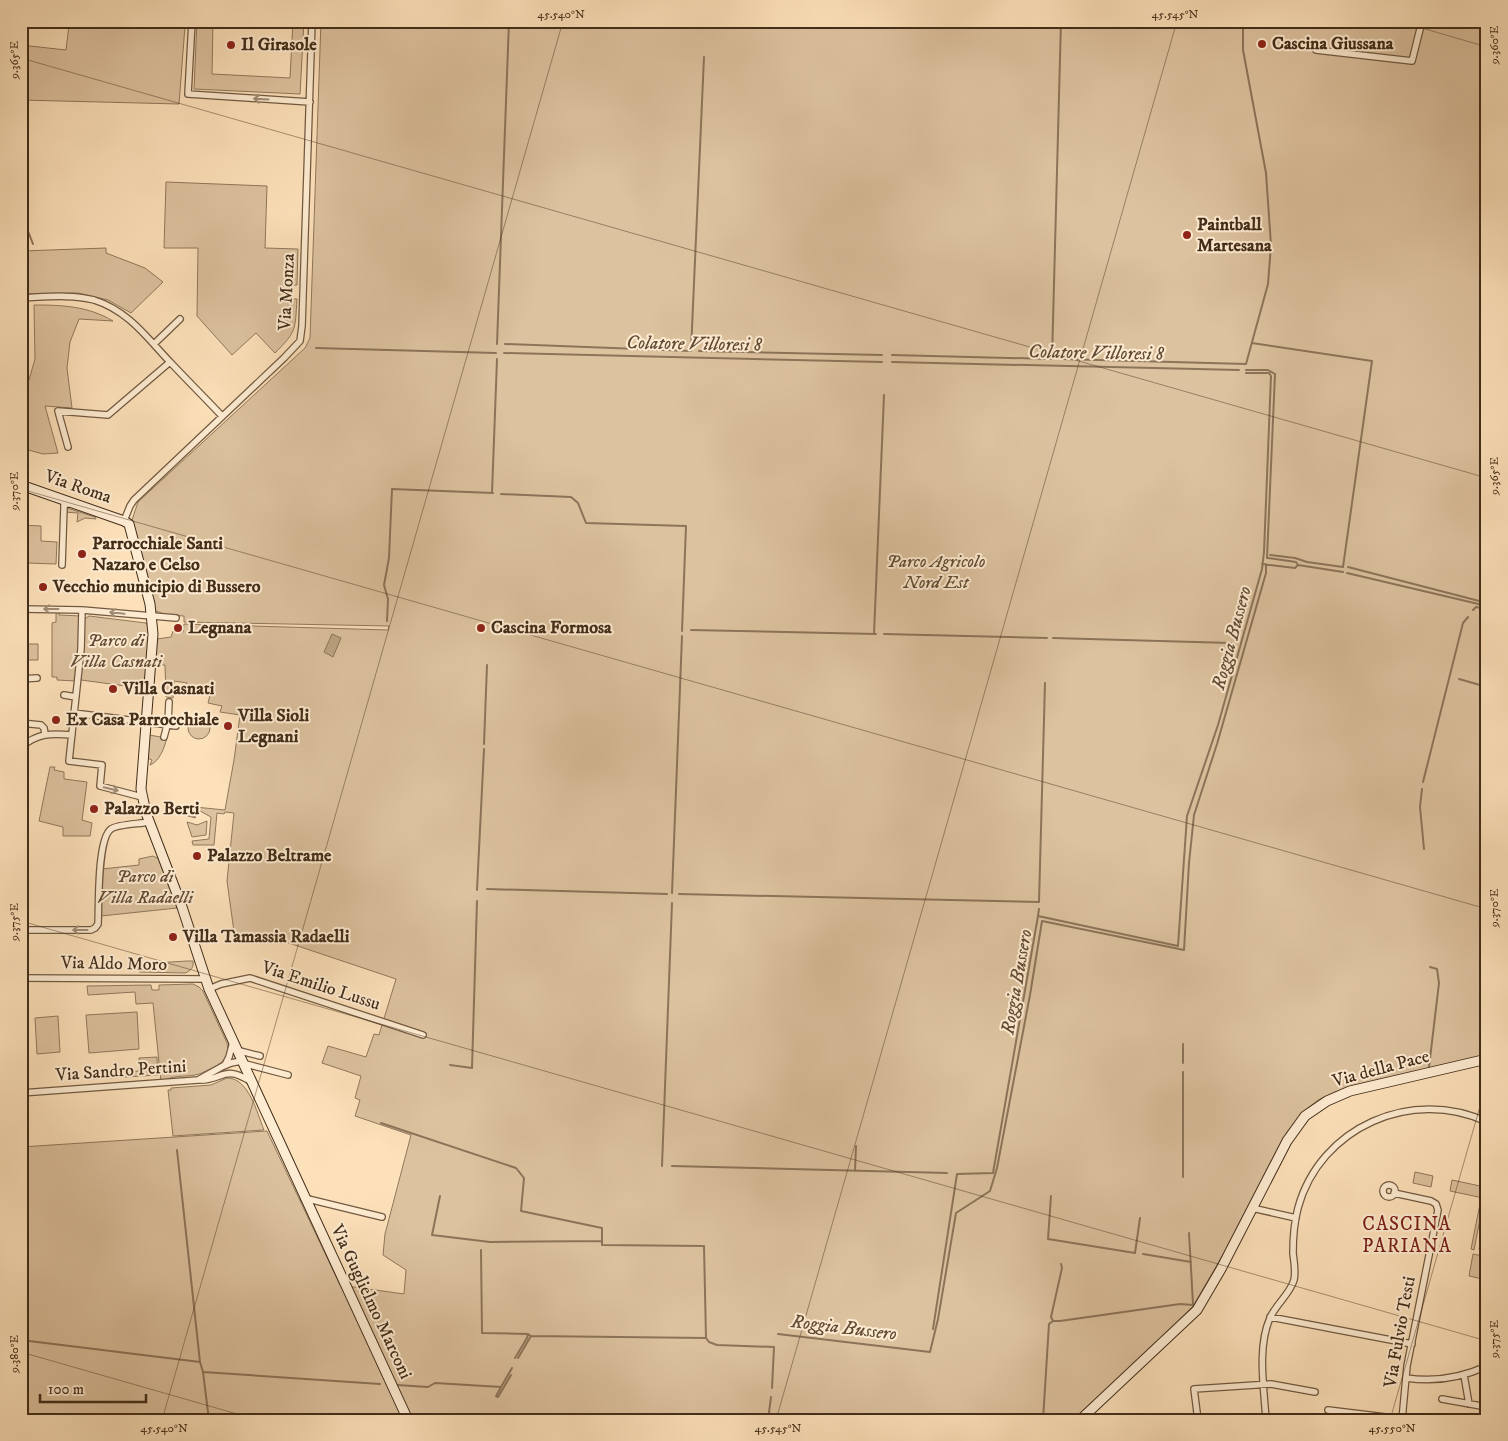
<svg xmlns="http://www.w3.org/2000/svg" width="1508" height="1441" font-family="'IM FELL DW Pica',serif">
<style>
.green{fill:#ddc29f;stroke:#90785c}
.water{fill:#bda483;stroke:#8c7459}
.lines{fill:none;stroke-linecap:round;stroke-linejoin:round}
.stream{stroke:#8c7459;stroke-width:2}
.street-casing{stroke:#715a41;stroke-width:8}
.secondary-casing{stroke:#422d19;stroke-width:11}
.street{stroke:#feecd2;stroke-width:5.5}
.secondary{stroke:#feecd2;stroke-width:9}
.oneway{stroke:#a08c76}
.ticks{fill:none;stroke:#422d19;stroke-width:1;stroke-opacity:0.45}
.poi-dot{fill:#8f2418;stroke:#feecd2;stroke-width:2}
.labels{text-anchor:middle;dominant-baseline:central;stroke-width:4;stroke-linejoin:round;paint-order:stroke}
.poi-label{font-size:18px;font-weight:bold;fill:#422d19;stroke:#feecd2;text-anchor:start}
.street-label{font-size:18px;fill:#422d19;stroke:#feecd2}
.park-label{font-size:18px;font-style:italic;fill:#614b34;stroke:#feecd2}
.water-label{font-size:19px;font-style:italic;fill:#614b34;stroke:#feecd2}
.neighbourhood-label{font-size:19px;letter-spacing:1px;fill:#7a1f14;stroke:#feecd2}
.neatline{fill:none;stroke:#422d19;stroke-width:2}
.ticks-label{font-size:12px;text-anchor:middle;fill:#422d19}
</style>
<rect width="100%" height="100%" fill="#fde1ba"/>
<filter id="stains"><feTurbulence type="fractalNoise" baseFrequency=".004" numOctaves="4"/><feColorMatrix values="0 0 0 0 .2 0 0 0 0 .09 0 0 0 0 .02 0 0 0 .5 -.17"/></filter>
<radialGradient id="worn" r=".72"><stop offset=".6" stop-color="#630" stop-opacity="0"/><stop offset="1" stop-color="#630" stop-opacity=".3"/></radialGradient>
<path class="green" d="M197,21H213L212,74L290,78L293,21H304L300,94L194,89Z
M321,21H1487V1056L1335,1092L1318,1100L1304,1111L1287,1132L1246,1215L1193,1306L1119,1379L1090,1404L1077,1420H21V1147L267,1131L340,1285L404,1294L406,1270L383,1255L385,1234L411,1135L355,1116L360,1100L355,1098L361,1076L322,1063L328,1046L366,1057L374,1034L379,1035L396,979L268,936L235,939L227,881L234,813L225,812L224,814L217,813L214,845H193L192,841L209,839L211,817L200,811L185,809L184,815L196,817L195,818L182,814L181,809L185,806L225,810L234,760L240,715L220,712L222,706L208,703L210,695L187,690V683L174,681L173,698L166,697L165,665H155L157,639L171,637L173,631L183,632L184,624L388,630L389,626L184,622V616L166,615L154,610L132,520L138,502L305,348L310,338Z
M69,25L185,26L179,104L21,100V45L66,50Z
M166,182L267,186L265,248L298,249L297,285H293L292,299H297C295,330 297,331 275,353L256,333L232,355L197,316L198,248H164Z
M106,248V253L145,268L163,282L131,313L108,300L78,293L24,294L22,251Z
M34,305C62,305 88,306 113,321L79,319L70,342L67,368L72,408L45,406L58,453L43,454L21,448V396L24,397L35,359Z
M64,507L95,517L96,519L85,518L77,522L78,513L64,512Z
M21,525L41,526V541L57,542L56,564L27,563V558H21Z
M56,609H59V615L81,616L76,681L57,680V677H52V623L56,622Z
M89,616L146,623L150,629L148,689L81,680L83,620Z
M25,644H38V660H24Z
M188 728a11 11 0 1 1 22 0a11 11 0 1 1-22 0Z
M149,735L167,738C164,748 160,761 150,765L152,760L147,758Z
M50,767H55L54,770L64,772V779L87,782L82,820L92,823L90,836H63V827L39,821Z
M207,821L206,835L192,837L187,822L197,825Z
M153,856L161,860L177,908L101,916L102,869L139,865V859Z
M187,961H193C194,967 191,971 185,973L139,972L138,964Z
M193,984L199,987L203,991L227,1043C230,1058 222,1063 210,1069C205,1071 201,1074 195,1075C183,1077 172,1075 161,1082L153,1003L136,1004L135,992L88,995L87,986L151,985L152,990H159V985Z
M137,1012L139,1049L89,1053L86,1015Z
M58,1016L60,1052L37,1054L35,1018Z
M157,1057L158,1075L93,1079V1074L139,1071V1058Z
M227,1078C249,1078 257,1113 264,1130L173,1136L168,1090H171V1088L211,1085Z
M1415,1172L1433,1176L1431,1187L1413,1183Z
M1452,1180L1485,1187L1483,1198L1450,1191Z
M1480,1204H1483L1474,1250L1471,1249Z
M1483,1229L1487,1230V1251L1479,1249Z
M1473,1254L1487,1257V1280L1469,1276Z"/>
<path class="water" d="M332,634L341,638L333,657L324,652Z"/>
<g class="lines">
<path class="stream" d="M1243,23V50L1266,173L1271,245L1268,284L1246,364
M21,213L33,244
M1252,343L1372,361L1343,567
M497,344L509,21
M505,344L691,351L704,57
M316,348L496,353
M699,351L882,355
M504,353L882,362
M892,355L1052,359L1061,21
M1062,359L1246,364
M892,362L1239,370
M1246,370H1268L1275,374L1267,558
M21,464L26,449
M492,493L497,359
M501,494L571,497L578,503L586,523L686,526L682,631
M1270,555L1295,558L1307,562L1343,567
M1268,558L1296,562L1298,565L1343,572
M1262,564L1295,568L1298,565
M1348,567L1487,603
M1347,573L1487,606
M1473,610L1476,607L1487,609
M387,621L388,599L384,585L389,558L392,489L493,493
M691,630L876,634
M874,634L884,395
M884,634L1047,638
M1053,638L1231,643
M1459,679L1487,687
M484,744L487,665
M1423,782L1463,623L1468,617
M1422,789L1420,807L1424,849
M487,889L667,894
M477,890L484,749
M672,893L682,636
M679,894L1039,902L1045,683
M1038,916L1039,909
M1183,1063V1044
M450,1065L472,1068L477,901
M1429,1067L1439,983L1437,969L1430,967
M1183,1072V1177
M381,1123L516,1168L524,1178L521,1211L602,1228V1245L704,1246L706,1338
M177,1150L200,1362L203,1372L209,1420
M662,1166L672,903
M672,1166L947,1173
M855,1171L856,1146
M440,1196L432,1235L490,1242L602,1241
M1051,1196L1048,1239L1135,1253L1140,1218
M1189,1233L1193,1304
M481,1250L482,1333L528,1334L531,1336
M1143,1254L1191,1262
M1053,1321L1051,1317L1062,1268L1061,1264
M933,1329L957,1174L993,1173L1038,916L1178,946L1187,816L1218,725L1262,569L1264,552L1271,376L1269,373H1246
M778,1334L930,1352L938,1319L956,1213L990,1191L997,1168L1030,995L1042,921L1184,950L1189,863L1194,815L1217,744L1266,573V564
M21,1340L200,1362
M515,1358L527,1338L528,1334
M518,1358L531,1336L706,1338L709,1342L717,1345L774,1347L772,1388
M203,1372L380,1384
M397,1385L428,1387L435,1383L501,1387L512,1368
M501,1387L496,1396L498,1397L511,1375
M768,1420L771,1397
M1043,1420L1049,1324L1053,1321H1060L1180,1304L1193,1305"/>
<defs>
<path id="street" d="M192,21L188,94L310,102
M1316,50L1412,61L1422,21
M21,298C45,297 71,294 94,300C129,311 147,338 171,363C188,381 205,398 222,416
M154,344L180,319
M68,447L58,411L108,415L170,362
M124,521L130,506L134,500L284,358L300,341L302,326L312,21
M62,565L64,507V504H68
M21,609L82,610L176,618
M82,610L81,649L69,761L102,765L100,786L142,797
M21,679L37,678
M64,695L76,697
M21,696V705
M74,713L176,726
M21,723L41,725L44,728L45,734
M164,737L168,722L169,702
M21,747C38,733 51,733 72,735
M21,930H91L95,928L98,924C99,906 97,839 111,829C118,824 140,824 149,822
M21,978L206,979
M209,989L221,984L250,978L423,1035
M236,1050L260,1056
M242,1063L288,1075
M224,1066L231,1063L241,1061
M198,1080C224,1081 222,1064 250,1081
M21,1093L198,1080L225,1065L229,1057L233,1042
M1383 1191a6 6 0 1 1 12 0a6 6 0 1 1-12 0Z
M1394,1193L1431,1201L1436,1204L1438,1210L1407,1366L1402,1420
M304,1198L382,1217
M1252,1208L1296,1218
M1270,1317L1412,1344
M1464,1375L1469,1404
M1406,1378C1433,1382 1461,1378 1487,1366
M1442,1399L1487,1407
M1328,1410L1402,1419
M1198,1420L1194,1389L1271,1384L1315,1392
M1266,1420C1264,1388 1257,1347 1270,1318C1276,1304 1290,1294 1294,1280C1296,1271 1294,1262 1293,1253C1293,1238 1294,1223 1298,1208C1320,1127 1412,1087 1487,1122"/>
<path id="secondary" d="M21,485L124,521L129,524L150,604L153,634L141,789L146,813L182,907L209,989L408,1420
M1080,1420L1197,1310L1221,1269L1287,1141L1305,1116L1327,1101L1350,1091L1487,1059"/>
</defs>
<use href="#street" class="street-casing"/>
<use href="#secondary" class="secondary-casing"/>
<use href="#street" class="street"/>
<use href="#secondary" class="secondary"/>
</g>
<defs><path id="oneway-shaft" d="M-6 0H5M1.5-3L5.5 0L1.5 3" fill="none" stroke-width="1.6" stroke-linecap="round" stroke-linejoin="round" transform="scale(1.25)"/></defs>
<g class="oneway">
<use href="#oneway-shaft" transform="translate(261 99) rotate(-177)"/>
<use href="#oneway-shaft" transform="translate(51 609) rotate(-180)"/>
<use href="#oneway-shaft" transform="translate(117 613) rotate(-174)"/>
<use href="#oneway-shaft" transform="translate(111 789) rotate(14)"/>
<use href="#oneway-shaft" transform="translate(80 930) rotate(180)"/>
</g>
<path class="ticks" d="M1398,21L1487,47M21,58L1487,478M21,489L1487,909M21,921L1487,1341M21,1352L258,1420M162,1420L563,21M776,1420L1177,21M1390,1420L1487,1082"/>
<g class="poi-dot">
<circle cx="1262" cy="44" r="5"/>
<circle cx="231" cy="45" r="5"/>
<circle cx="1187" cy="235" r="5"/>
<circle cx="82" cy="554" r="5"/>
<circle cx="43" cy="587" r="5"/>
<circle cx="178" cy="628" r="5"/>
<circle cx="481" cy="628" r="5"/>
<circle cx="113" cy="689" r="5"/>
<circle cx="56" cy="720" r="5"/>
<circle cx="228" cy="726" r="5"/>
<circle cx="94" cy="809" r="5"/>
<circle cx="197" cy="856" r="5"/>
<circle cx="173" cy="937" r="5"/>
</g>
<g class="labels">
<g class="poi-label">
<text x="1272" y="44">Cascina Giussana</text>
<text x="241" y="45">Il Girasole</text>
<text x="1197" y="225">Paintball<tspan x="1197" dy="21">Martesana</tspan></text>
<text x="92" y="544">Parrocchiale Santi<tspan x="92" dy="21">Nazaro e Celso</tspan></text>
<text x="53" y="587">Vecchio municipio di Bussero</text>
<text x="188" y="628">Legnana</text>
<text x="491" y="628">Cascina Formosa</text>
<text x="123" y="689">Villa Casnati</text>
<text x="238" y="716">Villa Sioli<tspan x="238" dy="21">Legnani</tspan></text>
<text x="66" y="720">Ex Casa Parrocchiale</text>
<text x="104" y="809">Palazzo Berti</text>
<text x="207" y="856">Palazzo Beltrame</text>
<text x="183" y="937">Villa Tamassia Radaelli</text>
</g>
<g class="street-label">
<text transform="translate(287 292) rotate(-87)">Via Monza</text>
<text transform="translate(78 487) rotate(19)">Via Roma</text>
<text transform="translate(114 964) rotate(1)">Via Aldo Moro</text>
<text transform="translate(321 986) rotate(18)">Via Emilio Lussu</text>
<text transform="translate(1381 1069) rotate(-15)">Via della Pace</text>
<text transform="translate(121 1071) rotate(-4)">Via Sandro Pertini</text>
<text transform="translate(371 1302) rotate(65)">Via Guglielmo Marconi</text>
<text transform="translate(1400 1332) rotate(-80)">Via Fulvio Testi</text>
</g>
<g class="park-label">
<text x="936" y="562">Parco Agricolo<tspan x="936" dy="21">Nord Est</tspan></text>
<text x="116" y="641">Parco di<tspan x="116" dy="21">Villa Casnati</tspan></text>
<text x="145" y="877">Parco di<tspan x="145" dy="21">Villa Radaelli</tspan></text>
</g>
<g class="water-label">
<text transform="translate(694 344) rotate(1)">Colatore Villoresi 8</text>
<text transform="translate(1096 353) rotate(1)">Colatore Villoresi 8</text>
<text transform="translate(1232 638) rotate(-75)">Roggia Bussero</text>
<text transform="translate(1017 982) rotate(-80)">Roggia Bussero</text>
<text transform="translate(844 1328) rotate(7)">Roggia Bussero</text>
</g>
<g class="neighbourhood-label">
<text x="1407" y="1224">CASCINA<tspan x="1407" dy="22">PARIANA</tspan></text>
</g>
</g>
<rect width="1508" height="1441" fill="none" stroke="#fde1ba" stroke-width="55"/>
<path d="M40 1394v8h106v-8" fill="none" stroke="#422d19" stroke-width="2.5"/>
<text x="48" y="1394" font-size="15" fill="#422d19" stroke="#feecd2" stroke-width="4" paint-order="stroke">100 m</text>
<rect x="28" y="28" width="1452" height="1386" class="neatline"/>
<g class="ticks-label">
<text x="561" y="18">45.540°N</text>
<text x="1175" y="18">45.545°N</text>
<text transform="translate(1494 45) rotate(-90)" y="4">9.360°E</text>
<text transform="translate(14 60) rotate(-90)" y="4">9.365°E</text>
<text transform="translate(1494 476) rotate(-90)" y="4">9.365°E</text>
<text transform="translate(14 491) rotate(-90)" y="4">9.370°E</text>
<text transform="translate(1494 908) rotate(-90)" y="4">9.370°E</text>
<text transform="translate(14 922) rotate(-90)" y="4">9.375°E</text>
<text transform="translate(1494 1339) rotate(-90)" y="4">9.375°E</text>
<text transform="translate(14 1354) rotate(-90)" y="4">9.380°E</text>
<text x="164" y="1432">45.540°N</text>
<text x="778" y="1432">45.545°N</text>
<text x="1392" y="1432">45.550°N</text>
</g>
<rect width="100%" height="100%" filter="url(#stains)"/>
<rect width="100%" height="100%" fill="url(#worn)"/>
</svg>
